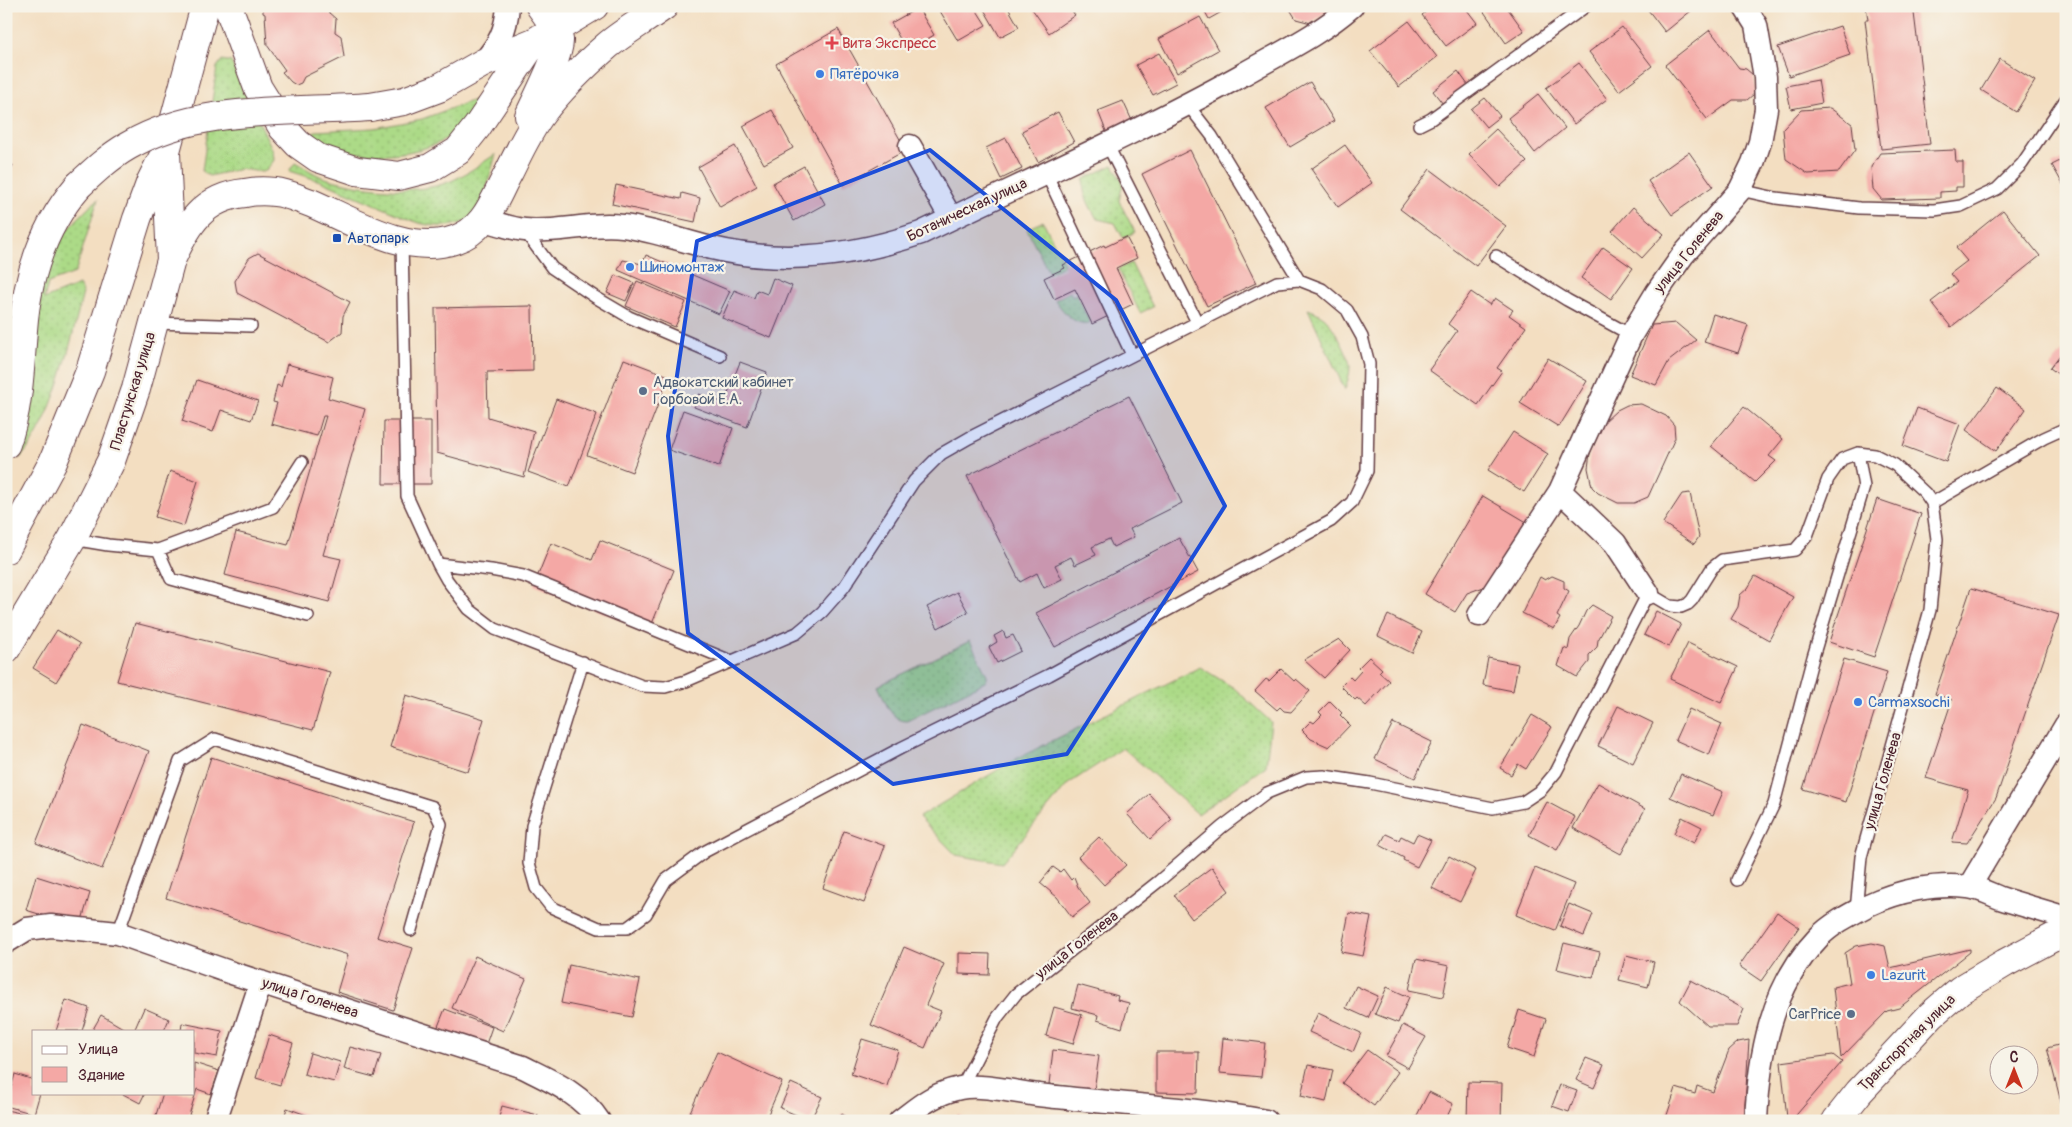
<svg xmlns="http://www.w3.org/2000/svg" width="2072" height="1127" font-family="Pangolin,sans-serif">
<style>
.grass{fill:url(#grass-dots);stroke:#7b7c59}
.building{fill:#f4a8a5}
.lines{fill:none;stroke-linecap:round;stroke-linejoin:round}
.service-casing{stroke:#633c42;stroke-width:14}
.minor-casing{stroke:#633c42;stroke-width:25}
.tertiary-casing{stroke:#633c42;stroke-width:30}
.secondary-casing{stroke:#633c42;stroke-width:30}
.service{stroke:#fff;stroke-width:11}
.minor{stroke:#fff;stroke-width:22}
.tertiary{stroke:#fff;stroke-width:28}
.secondary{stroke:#fff;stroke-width:28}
.tertiary-bridge-casing{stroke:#633c42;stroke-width:30;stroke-linecap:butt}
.tertiary-bridge{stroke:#fff;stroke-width:28}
.marked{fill:#1d4ed8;fill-opacity:0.2;stroke:#1d4ed8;stroke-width:4;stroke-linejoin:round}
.health-dot{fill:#e0444e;stroke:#f7f3e8;stroke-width:2}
.shop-dot{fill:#3f7fe0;stroke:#f7f3e8;stroke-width:2}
.transit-dot{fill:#1a4fb4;stroke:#f7f3e8;stroke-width:2}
.service-dot{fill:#5c6f8a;stroke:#f7f3e8;stroke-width:2}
.labels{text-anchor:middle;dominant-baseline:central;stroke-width:4.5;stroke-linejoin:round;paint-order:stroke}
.health-label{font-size:15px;fill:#be3a42;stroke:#f7f3e8;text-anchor:start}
.shop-label{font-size:15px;fill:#366cbe;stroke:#f7f3e8;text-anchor:start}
.street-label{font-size:15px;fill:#4a1f2b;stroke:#f7f3e8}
.transit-label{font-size:15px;fill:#164399;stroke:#f7f3e8;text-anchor:start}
.service-label{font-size:15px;fill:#4e5e75;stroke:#f7f3e8;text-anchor:start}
</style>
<defs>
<pattern id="grass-dots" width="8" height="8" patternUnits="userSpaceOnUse" patternTransform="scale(1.25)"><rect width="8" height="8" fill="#acda87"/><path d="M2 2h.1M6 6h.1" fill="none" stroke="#96bb75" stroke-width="1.8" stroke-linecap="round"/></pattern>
</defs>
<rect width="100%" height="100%" fill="#f7f3e8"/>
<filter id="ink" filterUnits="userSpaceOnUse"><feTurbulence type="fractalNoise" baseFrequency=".02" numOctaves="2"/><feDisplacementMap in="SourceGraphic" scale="10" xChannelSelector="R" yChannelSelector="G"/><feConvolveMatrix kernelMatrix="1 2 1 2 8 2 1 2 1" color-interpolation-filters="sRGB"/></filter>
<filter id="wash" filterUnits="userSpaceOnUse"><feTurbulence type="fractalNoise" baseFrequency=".0096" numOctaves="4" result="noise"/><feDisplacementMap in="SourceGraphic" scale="20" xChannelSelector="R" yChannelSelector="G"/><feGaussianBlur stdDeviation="1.12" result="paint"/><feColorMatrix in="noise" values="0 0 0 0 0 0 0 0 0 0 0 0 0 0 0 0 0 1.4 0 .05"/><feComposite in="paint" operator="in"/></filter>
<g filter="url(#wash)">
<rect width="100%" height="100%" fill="#f3dec1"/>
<path class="grass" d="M222,60L231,62L273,151L274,160L267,170L262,172L241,169L209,176L202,171L217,67Z
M482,97C477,105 473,116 467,123C440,154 380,160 343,150C332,147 321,141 310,137L315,131L374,128L422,119Z
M496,154C492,168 484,200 478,210C465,230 434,228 416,222L320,181L289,171L295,162C304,167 313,173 322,177C353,187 404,194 436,186C458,181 477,166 496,154Z
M1113,165L1123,183L1119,201L1135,232L1123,238L1115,223L1097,219C1090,206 1081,194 1084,179Z
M98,199L75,273L48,283L44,299L79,285L83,293C71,340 54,424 19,459C41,395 27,326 48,262C57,237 79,217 98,199Z
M1043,221L1065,265L1049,273L1027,229Z
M1131,263L1153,307L1140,313L1118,269Z
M1070,292L1072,296L1076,294L1090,323C1074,326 1064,312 1055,300Z
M1308,309C1314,311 1320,314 1325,318C1333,326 1350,356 1350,367C1350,375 1347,382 1345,390Z
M970,641L987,675V679L985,682L907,721C890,721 885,700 878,686Z
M1200,667L1234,688L1271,722L1266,766L1198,814L1123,748L1068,784L1002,863L956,855L919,817L1016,759Z"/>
<g id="blocks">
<path class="building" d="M263,6H331L328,12L336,19L335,32L341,36L344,57L304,77L301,83L296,85L291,82L282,72L285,70L267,45L265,14L263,13Z
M937,6H974L986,25L958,41Z
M982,6H1007L1019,27L1000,37Z
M1030,6H1068L1075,15L1049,33Z
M1202,6H1232L1209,19Z
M1234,6H1252L1244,12Z
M1288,6H1329L1327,11L1311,23L1296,19Z
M1433,6H1464L1477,23L1446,46L1422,15Z
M1486,6H1506L1524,31L1506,43L1482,9Z
M1645,6H1697L1665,32Z
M1866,6H1944L1914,13L1930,144L1881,149L1865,20H1868Z
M918,8L934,35L907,51L891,23Z
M1200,17L1218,50L1177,73L1159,39Z
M1409,21L1437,57L1399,87L1370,51Z
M1840,26L1850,55L1789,76L1778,47Z
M1622,27L1652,66L1619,91L1589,52Z
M838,29L906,150L843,185L776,64Z
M1710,30L1739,68L1746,69L1753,75L1756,88L1754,94L1747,100H1733L1707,119L1665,65Z
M1159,53L1176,83L1153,95L1136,65Z
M2000,59L2035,81L2016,112L1981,90Z
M1579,63L1607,99L1574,124L1546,88Z
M1458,71L1468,85L1443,104L1433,91Z
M1818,80L1822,103L1791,109L1786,86Z
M1310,82L1334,121L1290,147L1266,108Z
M1538,94L1565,128L1535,153L1508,118Z
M1485,98L1500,116L1486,127L1471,109Z
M1123,101L1134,125L1108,136L1098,111Z
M1830,108L1852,124L1855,150L1839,172L1808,174L1786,159L1783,129L1801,110Z
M772,110L793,148L764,164L743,126Z
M1058,112L1074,142L1038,162L1022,131Z
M1496,129L1527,162L1500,187L1469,154Z
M1006,138L1022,169L1001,179L986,148Z
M1345,145L1372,183L1338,207L1311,169Z
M735,146L757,186L720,207L698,167Z
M1190,150L1256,283L1207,306L1142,174Z
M1955,150L1956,162H1963V187H1956V191L1940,192V198L1882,200L1873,189L1871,167L1880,153Z
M1689,152L1713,186L1672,215L1648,181Z
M2066,158V190L2052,165Z
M6,164L13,165L6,183Z
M804,166L825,204L794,221L773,183Z
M1430,169L1506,226L1476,266L1400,209Z
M616,185L681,199L682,193L700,198L695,222L612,204Z
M1633,207L1664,234L1642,258L1612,231Z
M2003,210L2040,256L1951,327L1931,302L1957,282L1950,274L1967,261L1956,248Z
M1126,237L1137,258L1116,268L1133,304L1092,324L1075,289L1054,299L1044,278L1065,268L1063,265L1104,245L1105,247Z
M1603,247L1633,268L1611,299L1581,278Z
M258,253L350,302L343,316L342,332L329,342L237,293L235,281L249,258Z
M646,255L730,291L719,314L618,270L623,260L642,264Z
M615,275L634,283L626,301L607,293Z
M773,278L792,286L771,338L722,318L734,290L754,298L757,290L767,294Z
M637,281L686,302L675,327L626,306Z
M1471,292L1490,305L1495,298L1513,310L1509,315L1526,327L1497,368L1502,371L1478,405L1429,370L1457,331L1448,324Z
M532,306L533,371L487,372L488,417L534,431L524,477L437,453L435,308Z
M1713,314L1748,325L1738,353L1704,342Z
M1676,323L1696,340L1669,361L1656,385L1630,375L1652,325Z
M2066,347V380L2050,368Z
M1548,358L1587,381L1559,427L1520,403Z
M624,359L669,376L632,472L587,455Z
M740,362L767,372L747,427L694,407L699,394L724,403Z
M287,364L333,377L328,398L365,409L323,555L341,559L329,602L225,575L236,532L288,545L326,416H323L317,436L271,424L277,403L273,402L277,385L281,387Z
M197,380L258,401L251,420L221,410L213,432L182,421Z
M1997,388L2026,409L1996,451L1966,430Z
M1129,396L1182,503L1130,529L1134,537L1113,547L1109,539L1092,547L1096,555L1075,565L1071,557L1055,565L1062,579L1044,588L1037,573L1020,582L967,476Z
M556,399L597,414L569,487L528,472Z
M1641,404L1666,416L1674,425L1675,438L1648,497L1634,503H1618L1598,493L1592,487L1588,468L1590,453L1604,422L1617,410L1627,405Z
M1744,407L1783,439L1769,456L1776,461L1755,482L1711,446Z
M1917,408L1960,424L1946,462L1903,446Z
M683,410L733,428L719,467L669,450Z
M384,421H431V484H383Z
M1513,432L1548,454L1524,492L1488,470Z
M170,471L198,481L184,526L155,517Z
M1690,493L1699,537L1694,544L1663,523L1682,494Z
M1483,496L1530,524L1495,583L1467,593L1455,612L1425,594Z
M1877,499L1921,514L1874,657L1829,642Z
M1179,538L1198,572L1055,647L1036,613Z
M600,540L674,570L649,631L534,585L551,543L592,560Z
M1552,576L1564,581V588L1569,591L1557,616L1560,618L1554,629L1522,613L1540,577L1545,580Z
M1755,576L1793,597L1769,640L1731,619L1738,607L1740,595L1748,588Z
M1971,588L2059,615L1996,798L1967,843L1952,842L1968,790L1926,778L1952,700L1935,694Z
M957,592L968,612L938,628L927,607Z
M1592,605L1611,616L1598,640L1597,647L1589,655V662L1577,677L1558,666L1564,648L1568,650L1570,639L1579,626L1586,611Z
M1656,611L1681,624L1669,647L1644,635Z
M1388,615L1422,632L1412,653L1378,636Z
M135,623L330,672L313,730L117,681Z
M57,630L80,644L56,682L33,668Z
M1003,631L1006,638L1013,635L1021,651L997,663L989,647L997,642L994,636Z
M1339,639L1350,650L1324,678L1304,660Z
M1688,643L1738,667L1721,703L1670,679Z
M1369,657L1382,669L1379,672L1389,681L1366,706L1357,698L1355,700L1341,686L1350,677L1353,680L1361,671L1358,668Z
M1488,658L1518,664L1513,691L1483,685Z
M1844,659L1887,672L1846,802L1803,789Z
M1281,669L1294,681L1296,679L1310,691L1291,712L1284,711L1280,707L1277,710L1255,691L1266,679L1269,681Z
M406,695L484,719L468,772L390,747Z
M1330,701L1342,713L1340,715L1350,725L1329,747L1311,739L1302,730L1311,721L1314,723L1322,715L1319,712Z
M1618,706L1653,723L1633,763L1598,746Z
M1689,709L1722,724L1709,755L1675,740Z
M1532,715L1552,727L1526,769L1518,764L1511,775L1500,768Z
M1393,723L1432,742L1415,778L1375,759Z
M83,725L149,751L102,869L36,843Z
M211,757L414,822L377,937L413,948L393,1010L337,992L348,955L166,898Z
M1681,774L1723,792L1713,815L1670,797Z
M1598,783L1645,809L1621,854L1573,828Z
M1149,794L1172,819L1150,839L1127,814Z
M1547,802L1575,817L1557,850L1529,835Z
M1682,817L1702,827L1694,843L1674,833Z
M844,831L885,846L864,903L823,888Z
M1386,834L1399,840L1401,836L1413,842L1417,834L1431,840L1417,867L1403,860L1404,858L1380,845Z
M1099,837L1126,865L1104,885L1078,857Z
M1449,856L1476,870L1460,902L1432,888Z
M1053,867L1060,872L1063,869L1071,880L1074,877L1078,887L1090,903L1072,917L1057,897L1040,883Z
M1212,867L1229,891L1192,919L1174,895Z
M1535,868L1574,884L1555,931L1516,915Z
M36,876L90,893L80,927L26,910Z
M1569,904L1593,914L1584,936L1560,926Z
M1777,912L1799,927L1761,981L1739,966Z
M1349,913L1371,917L1363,956L1341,952Z
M1564,943L1600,952L1593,978L1557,969Z
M1872,943L1885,946L1890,968L1970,949V952L1899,1008L1887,1011L1841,1058L1833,987L1850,983L1845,953L1856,946Z
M904,947L944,964L926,1005L941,1011L925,1048L871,1025Z
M959,953L990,954L989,975L959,974Z
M1626,955L1654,962L1648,987L1619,980Z
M475,956L526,979L503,1031L452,1008Z
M1416,959L1449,966L1443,997L1409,990Z
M569,965L640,980L632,1017L561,1003Z
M1691,980L1744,1009L1737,1026H1708L1680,1001Z
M1078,985L1118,996L1117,1000L1129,1003L1122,1028L1097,1020L1098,1015L1072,1008Z
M1356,986L1378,996L1368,1018L1346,1008Z
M1387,987L1409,997L1398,1023L1375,1014Z
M66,1000L89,1008L82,1031H56Z
M1054,1007L1082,1015L1073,1044L1046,1036Z
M144,1008L169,1019L164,1031H134Z
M445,1009L492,1027L485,1047L437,1029Z
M1519,1010L1546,1019L1534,1057L1507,1048Z
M1318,1013L1361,1033L1353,1052L1309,1032Z
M101,1015L128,1031H92Z
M182,1023L222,1031L217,1057L194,1053V1031H181Z
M1403,1025L1426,1037L1408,1068L1386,1056Z
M269,1035L293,1043L280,1085L256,1078Z
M1223,1038L1265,1043L1261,1077L1220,1073Z
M862,1039L898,1050L887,1086L851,1074Z
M1749,1040L1744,1121H1665L1676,1088L1695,1094L1697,1086L1713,1092L1729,1050L1738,1042Z
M2066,1043V1105L2062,1106L2047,1048Z
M350,1047L381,1055L374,1077L344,1069Z
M1053,1050L1099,1056L1094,1090L1049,1084Z
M1367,1050L1398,1072L1374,1106L1342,1083Z
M717,1052L782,1082L765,1121H686Z
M1156,1052H1199L1198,1093L1156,1092Z
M310,1053L340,1062L334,1082L304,1074Z
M1833,1055L1842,1062L1791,1121L1787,1118L1781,1062Z
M1586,1058L1604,1065L1594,1088L1576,1080Z
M194,1063L219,1071L211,1094L197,1089L189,1115L205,1121H154L163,1093H194Z
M1308,1065L1333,1070L1326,1102L1301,1096Z
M15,1074L34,1080V1093H40L34,1114L6,1106Z
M1468,1082L1502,1083L1501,1121H1467Z
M791,1083L822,1097L810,1121L780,1108Z
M1560,1085L1577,1091L1569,1112L1552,1106Z
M1429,1092L1453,1104L1445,1121H1414Z
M121,1093H145L140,1103Z
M502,1106L538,1115L536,1121H498Z
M287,1108L309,1116L308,1121H283Z
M6,1110L29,1115L27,1121H6Z
M842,1114L853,1121H837Z
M958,1114L968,1121H954Z
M1542,1116L1553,1120L1554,1117L1564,1121H1540Z"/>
</g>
</g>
<g filter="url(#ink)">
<use href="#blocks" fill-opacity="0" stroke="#633c42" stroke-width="1"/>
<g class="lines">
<defs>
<path id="service" d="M1188,105L1212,136L1299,280
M1419,125L1431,119L1586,6
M1107,144L1197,322
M1046,173L1132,355
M1740,190L1776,198L1859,208L1934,210L1961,206L1997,189L2022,164L2066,99
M524,230L552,268L595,297L629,317L720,356
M402,241L407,496L438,564L447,580L469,609L495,629L642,686L665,687L686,681L797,633L822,612L844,587L914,481L941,454L969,438L1277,282L1299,280L1322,289L1347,310L1362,337L1369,364L1367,471L1352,502L1331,521L1049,675L901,748L704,852L666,880L646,914L627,928H599L551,907L536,888L529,863L532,826L583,662
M1496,256L1567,300L1631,335
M155,323L251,326
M1932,503L2044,438L2066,428
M72,539L108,545L158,550L273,507L302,462
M158,550L171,579L308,616
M438,564L491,570L523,576L731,661
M1737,880L1774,804L1813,657L1864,487L1858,453
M118,933L180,761L215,739L433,807L441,824L411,930
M961,1088L997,1018L1016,994L1159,881L1222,827L1267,793L1306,777L1324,776L1370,783L1493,808L1523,802L1541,790L1556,772L1648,593L1670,606L1681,607L1688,604L1692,600L1712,568L1722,560L1795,550L1807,536L1828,479L1842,459L1858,453L1875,455L1895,465L1925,493L1932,503L1937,539L1930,610L1861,857L1856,911"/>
<path id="minor" d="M483,63C499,44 506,32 508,6
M910,146L951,218
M484,220C497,223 512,229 525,230C558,233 590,222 623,226C654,230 682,241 712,248C782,265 854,256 921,233C1028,181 1137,133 1240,76C1278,54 1319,35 1352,6
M1560,491L1615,543L1648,593
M1479,615L1560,491L1631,335L1657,292L1683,255L1740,190L1753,163L1760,142L1766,109L1765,77L1756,25L1744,6
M1969,887L2066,725
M6,942L27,929L51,926L118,933L232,973L523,1067C551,1081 582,1094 599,1121
M215,1121L261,982
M900,1121C921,1105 933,1094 960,1088C982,1083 1023,1094 1047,1096C1120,1104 1193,1108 1266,1121
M1756,1121C1759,1056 1771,987 1818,938C1831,924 1851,914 1868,905C1898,891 1935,883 1968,887C1979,888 1990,894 2000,898C2022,905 2044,911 2066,918"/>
<path id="tertiary" d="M228,6L258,88L283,128L298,144L318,158L357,171L399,176L430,168L458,151L477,127L534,42
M370,107L404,101L439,88L483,63L534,42L594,6
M529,116C536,100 560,55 559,40C557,27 547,16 540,6
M171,260C187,225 203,197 245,193C255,191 265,191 275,192C287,193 299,199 311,203C353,221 407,256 454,240C486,230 494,199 509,172C519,152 529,130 542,113C561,88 585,65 608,45C625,31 646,19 664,6
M6,444C19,408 20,368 23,330C27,276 43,227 78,186"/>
<path id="secondary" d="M6,549L53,462L90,371L137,219L151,181L166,151L205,6
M6,649L72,539L111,461L136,389L171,260L166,153
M1836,1121L1859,1092L1931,1015L1960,990L2005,963L2052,938L2066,934"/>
</defs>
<use href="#service" class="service-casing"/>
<use href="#minor" class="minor-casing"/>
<use href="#tertiary" class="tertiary-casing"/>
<use href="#secondary" class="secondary-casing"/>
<use href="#service" class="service"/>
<use href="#minor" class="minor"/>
<use href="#tertiary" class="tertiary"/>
<use href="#secondary" class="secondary"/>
<defs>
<path id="tertiary-bridge" d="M78,186C94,171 109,157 128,146C200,104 290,113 370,107"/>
</defs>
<use href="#tertiary-bridge" class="tertiary-bridge-casing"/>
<use href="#tertiary-bridge" class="tertiary-bridge"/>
</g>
</g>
<path class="marked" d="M930,150L1116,300L1225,506L1067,754L893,784L688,633L668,436L697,241Z"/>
<path class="health-dot" d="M829.5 35.5h5v5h5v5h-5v5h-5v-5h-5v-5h5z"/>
<g class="shop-dot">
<circle cx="820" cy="74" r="5"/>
<circle cx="630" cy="267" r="5"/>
<circle cx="1858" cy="702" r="5"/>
<circle cx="1871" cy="975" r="5"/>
</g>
<rect class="transit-dot" x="332" y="233" width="10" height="10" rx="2.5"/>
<g class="service-dot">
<circle cx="643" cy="391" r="5"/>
<circle cx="1851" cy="1014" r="5"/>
</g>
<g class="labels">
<g class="health-label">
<text x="842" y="43">Вита Экспресс</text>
</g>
<g class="shop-label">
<text x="830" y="74">Пятёрочка</text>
<text x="640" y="267">Шиномонтаж</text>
<text x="1868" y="702">Carmaxsochi</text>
<text x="1881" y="975">Lazurit</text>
</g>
<g class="street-label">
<text transform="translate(967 210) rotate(-25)">Ботаническая улица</text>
<text transform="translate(1689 252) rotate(-51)">улица Голенева</text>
<text transform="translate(133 391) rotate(-73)">Пластунская улица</text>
<text transform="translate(1883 781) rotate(-74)">улица Голенева</text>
<text transform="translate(1077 945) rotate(-38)">улица Голенева</text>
<text transform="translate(310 998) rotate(18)">улица Голенева</text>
<text transform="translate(1907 1043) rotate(-45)">Транспортная улица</text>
</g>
<g class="transit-label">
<text x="347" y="238">Автопарк</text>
</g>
<g class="service-label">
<text x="653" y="382">Адвокатский кабинет<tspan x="653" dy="17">Горбовой Е.А.</tspan></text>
<text x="1841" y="1014" text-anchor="end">CarPrice</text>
</g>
</g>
<rect width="2072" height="1127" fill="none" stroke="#f7f3e8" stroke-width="25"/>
<rect x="32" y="1030" width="162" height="65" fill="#f7f3e8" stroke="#b29e9c"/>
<rect x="42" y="1046" width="25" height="8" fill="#ffffff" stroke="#b29e9c"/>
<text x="78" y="1054" font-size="15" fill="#4a1f2b">Улица</text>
<rect x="42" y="1067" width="25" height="15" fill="#f4a8a5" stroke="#b29e9c"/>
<text x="78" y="1080" font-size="15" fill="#4a1f2b">Здание</text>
<g transform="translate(2014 1070)"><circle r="24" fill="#f7f3e8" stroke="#b29e9c"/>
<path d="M0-4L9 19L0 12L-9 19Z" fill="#c8321e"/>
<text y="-8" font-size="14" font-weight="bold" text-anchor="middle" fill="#4a1f2b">С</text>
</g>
</svg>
